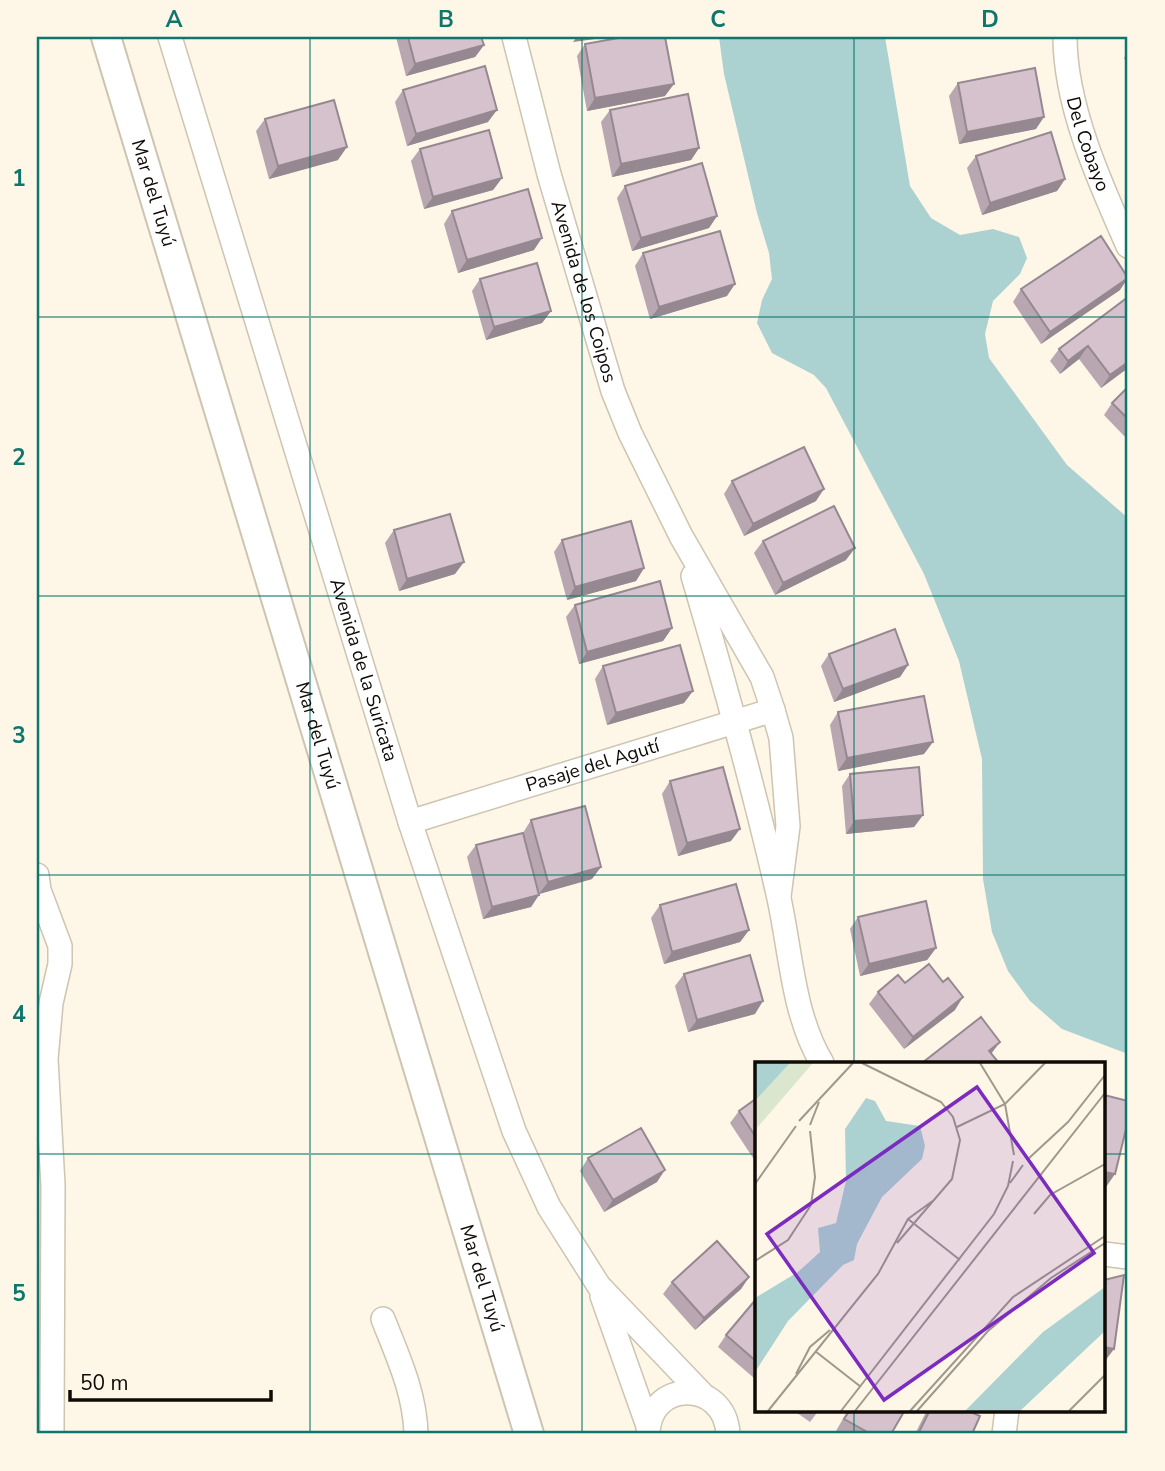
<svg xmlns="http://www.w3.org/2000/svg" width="1165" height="1471" font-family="'Nunito Sans',sans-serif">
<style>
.water{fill:#abd1d1}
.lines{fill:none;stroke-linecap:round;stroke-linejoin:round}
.minor-casing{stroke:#cdc4b1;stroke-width:26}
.tertiary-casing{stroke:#cdc4b1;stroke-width:32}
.minor{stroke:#fff;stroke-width:23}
.tertiary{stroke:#fff;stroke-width:28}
.wall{fill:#b8a7b0}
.shaded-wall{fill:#968890}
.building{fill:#d6c2cd;stroke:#968890;stroke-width:2}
.grid{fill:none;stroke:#0f766e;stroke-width:2;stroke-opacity:0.55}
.labels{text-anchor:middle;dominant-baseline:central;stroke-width:7;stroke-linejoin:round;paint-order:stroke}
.street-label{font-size:19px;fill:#0f0b06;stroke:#fef6e7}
.inset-road{fill:none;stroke:#9e988d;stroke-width:2}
.view{fill:#7b2cbf;fill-opacity:0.15;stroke:#7b2cbf;stroke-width:3.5}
.inset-edge{fill:none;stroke:#0f0b06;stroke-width:3.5}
.neatline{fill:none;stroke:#0f766e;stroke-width:2.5}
.grid-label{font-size:23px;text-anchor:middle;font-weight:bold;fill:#0f766e}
</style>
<rect width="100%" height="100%" fill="#fef6e7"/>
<path class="water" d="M719,37H885L910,186L931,218L960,235L993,229L1019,237L1027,258L1020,274L993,301L985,334L989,358L1067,465L1128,518V1054L1062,1029L1030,1001L1008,971L992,932L983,879L982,759L959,661L924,574L826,388L814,375L772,353L757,323L762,300L772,279L769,253L757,213L724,74Z"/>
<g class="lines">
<defs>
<g id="minor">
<path id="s1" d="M170,37L410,822L514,1131L549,1207L599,1286L703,1395"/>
<path id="s2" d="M514,37L549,174L613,391L630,433L681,536L762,677L773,710L781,738L788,826L779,896"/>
<path id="s3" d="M1065,37C1065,106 1100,183 1128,246"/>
<path d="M693,576C724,681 754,787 778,894C791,950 792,1013 822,1063"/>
<path id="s4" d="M410,822L773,710"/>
<path d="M37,875L39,890L60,946V964L51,1003L46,1059L53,1185L52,1434"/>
<path d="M1104,1254L1128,1257"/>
<path d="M602,1296L648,1426"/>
<path d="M383,1319C398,1357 415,1393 416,1434"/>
<path d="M648,1434C649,1379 725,1379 728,1434"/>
<path d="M1004,1434L1007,1410"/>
</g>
<g id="tertiary">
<path id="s5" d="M106,37L529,1434"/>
</g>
</defs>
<use href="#minor" class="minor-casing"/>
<use href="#tertiary" class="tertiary-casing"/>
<use href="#minor" class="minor"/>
<use href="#tertiary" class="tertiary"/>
</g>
<path class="wall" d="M396,37H481L484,45L475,57L406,76Z
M585,44L665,96L587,111L577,56Z
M1128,51V67L1124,58Z
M958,83L1036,129L959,144L949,96Z
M403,90L488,122L407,146L395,102Z
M610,110L699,148L691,160L612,177L601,122Z
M265,119L338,160L269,179L256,131Z
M420,149L502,178L493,190L424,209L411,161Z
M976,156L1065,179L1057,191L982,215L967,168Z
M625,186L717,216L709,228L632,251L617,198Z
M452,211L534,250L458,273L444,224Z
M643,253L727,296L650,319L635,266Z
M480,279L551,311L542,323L486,340L472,291Z
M1021,289L1120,290L1041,344L1013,302Z
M1128,297V368L1101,388L1079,359L1060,374L1050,361L1059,349Z
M1128,387V440L1104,415L1112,403Z
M732,481L816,501L744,536L724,494Z
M394,530L455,574L399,591L385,543Z
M562,540L644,568L636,581L567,600L554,552Z
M763,541L846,560L775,595L754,553Z
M575,605L672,628L663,641L579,664L566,617Z
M829,654L908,665L900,677L834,702L821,666Z
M603,666L684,703L607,725L595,679Z
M838,712L924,754L838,771L830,725Z
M850,774L923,815L914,827L846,834L842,786Z
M670,781L731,841L678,856L662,794Z
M531,820L592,879L539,894L531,907L483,919L467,857L476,845L523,833Z
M660,905L749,930L740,942L664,964L651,918Z
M858,917L936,948L927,960L860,976L850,929Z
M684,974L755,1014L688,1032L675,986Z
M905,983L955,1010L904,1049L869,1004L878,992Z
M757,1098V1164L730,1123L739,1111Z
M588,1158L657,1182L604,1212L580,1171Z
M749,1277L741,1289L695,1330L663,1294L672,1282Z
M757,1298V1375L754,1378L718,1347L726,1335Z
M793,1410H819L810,1422Z
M848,1410H905L891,1434H841L836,1431Z
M927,1410H966L972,1434H915Z"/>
<path class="shaded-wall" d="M577,37H610L573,42Z
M484,45L475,57L406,76L415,64Z
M674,84L665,96L587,111L595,98Z
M497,110L488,122L407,146L416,134Z
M1044,117L1036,129L959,144L967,132Z
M347,147L338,160L269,179L278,166Z
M699,148L691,160L612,177L621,164Z
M502,178L493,190L424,209L433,197Z
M1065,179L1057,191L982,215L990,203Z
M717,216L709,228L632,251L641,238Z
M542,238L534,250L458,273L467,260Z
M1128,278L1120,290L1041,344L1050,332Z
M735,284L727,296L650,319L659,307Z
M551,311L542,323L486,340L494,327Z
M1088,346L1079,359L1060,374L1068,361Z
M1128,362V368L1101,388L1110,375Z
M824,489L816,501L744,536L753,524Z
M855,548L846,560L775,595L783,583Z
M464,562L455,574L399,591L407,579Z
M644,568L636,581L567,600L575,587Z
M672,628L663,641L579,664L587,652Z
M908,665L900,677L834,702L843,689Z
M693,691L684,703L607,725L616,713Z
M933,742L924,754L838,771L847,758Z
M923,815L914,827L846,834L854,821Z
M740,829L731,841L678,856L687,843Z
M601,867L592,879L539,894L548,882Z
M539,895L531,907L483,919L492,907Z
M749,930L740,942L664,964L672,952Z
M936,948L927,960L860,976L869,964Z
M963,997L955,1010L904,1049L913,1037Z
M763,1001L755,1014L688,1032L697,1020Z
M1000,1042L991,1054L989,1051Z
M665,1170L657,1182L604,1212L613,1200Z
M1104,1172L1115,1174L1106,1187L1104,1186Z
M749,1277L741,1289L695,1330L704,1318Z
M1104,1347L1114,1349L1105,1361H1104Z"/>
<path class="building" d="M408,37H481L484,45L415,64Z
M624,37H665L674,84L595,98L585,44Z
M485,66L497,110L416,134L403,90Z
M1035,68L1044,117L967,132L958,83Z
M688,94L699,148L621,164L610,110Z
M334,100L347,147L278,166L265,119Z
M489,130L502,178L433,197L420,149Z
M1051,132L1065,179L990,203L976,156Z
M702,163L717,216L641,238L625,186Z
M528,189L542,238L467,260L452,211Z
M720,231L735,284L659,307L643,253Z
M1101,236L1128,278L1050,332L1021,289Z
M537,263L551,311L494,327L480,279Z
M1128,297V362L1110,375L1088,346L1068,361L1059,349Z
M1128,387V419L1112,403Z
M804,447L824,489L753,524L732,481Z
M834,506L855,548L783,583L763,541Z
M450,514L464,562L407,579L394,530Z
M631,521L644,568L575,587L562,540Z
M660,581L672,628L587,652L575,605Z
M895,629L908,665L843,689L829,654Z
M680,645L693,691L616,713L603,666Z
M924,696L933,742L847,758L838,712Z
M723,767L740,829L687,843L670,781Z
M919,767L923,815L854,821L850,774Z
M585,806L601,867L548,882L531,820Z
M523,833L539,895L492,907L476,845Z
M736,884L749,930L672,952L660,905Z
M926,901L936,948L869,964L858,917Z
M750,955L763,1001L697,1020L684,974Z
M929,964L943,982L948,978L963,997L913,1037L878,992L898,975L905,983Z
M981,1017L1000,1042L989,1051L999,1063H922Z
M1104,1095L1128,1101V1121L1115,1174L1104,1172Z
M757,1098V1139L739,1111Z
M641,1128L665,1170L613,1200L588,1158Z
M717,1241L749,1277L704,1318L672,1282Z
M1124,1275L1114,1349L1104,1347V1280Z
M757,1298V1362L726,1335Z
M850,1410H905L891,1434H871L844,1419Z
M930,1410H966L980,1416L972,1434H918Z"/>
<path class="grid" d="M310,37V1434M582,37V1434M854,37V1063M37,317H1128M37,596H1128M37,875H1128M37,1154H757M1104,1154H1128M854,1410V1434"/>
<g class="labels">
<g class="street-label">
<text stroke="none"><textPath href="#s3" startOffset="110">Del Cobayo</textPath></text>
<text stroke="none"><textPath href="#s5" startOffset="163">Mar del Tuyú</textPath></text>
<text stroke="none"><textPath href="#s2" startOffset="264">Avenida de los Coipos</textPath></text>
<text stroke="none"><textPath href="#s1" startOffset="662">Avenida de la Suricata</textPath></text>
<text stroke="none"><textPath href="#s5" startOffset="730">Mar del Tuyú</textPath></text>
<text stroke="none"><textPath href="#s4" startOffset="191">Pasaje del Agutí</textPath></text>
<text stroke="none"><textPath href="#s5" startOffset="1297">Mar del Tuyú</textPath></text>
</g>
</g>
<g transform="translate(755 1062)">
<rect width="350" height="350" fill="#fef6e7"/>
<path d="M35,1H58L0,68V39Z" fill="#dae7ce"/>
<path d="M0,1H35L0,39ZM111,36L120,39L131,59L165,64L170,84L167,97L127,135L102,182L99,198L88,203L33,259L0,310V236L43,210L65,190L63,166L81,161L91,119L90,67ZM350,225V269L265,349H210L288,270Z" fill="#abd1d1"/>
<path class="inset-road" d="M107,1L186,40L198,55L205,78L197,117L142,181M225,1L250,42L259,93M44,59L98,1M55,63L64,40M202,65L250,42L290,1M272,98L313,60L350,13M255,121L268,103M0,122L41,64M279,152L295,133L350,102M153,157L205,198M0,199L33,178L56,143L60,115L55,69M60,289L106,325M41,312L55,285L75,268M13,349L123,212L153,157L179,138M86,349L239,152L253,124L258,99M100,349L350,31M155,349L258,235L350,174M162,349L233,269L296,216L350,181M314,349L350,313"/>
<path class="view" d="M222,25L339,191L129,338L12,172Z"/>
<rect width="350" height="350" class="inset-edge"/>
</g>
<rect width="1165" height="1471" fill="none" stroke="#fef6e7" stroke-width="77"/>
<path d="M70 1390v10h201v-10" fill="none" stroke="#0f0b06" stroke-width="3.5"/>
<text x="80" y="1390" font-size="21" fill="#0f0b06" stroke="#fef6e7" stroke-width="5" paint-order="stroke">50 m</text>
<rect x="38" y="38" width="1088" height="1394" class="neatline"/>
<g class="grid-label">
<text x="174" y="27">A</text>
<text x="446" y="27">B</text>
<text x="718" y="27">C</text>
<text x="990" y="27">D</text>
<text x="19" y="186">1</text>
<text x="19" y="465">2</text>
<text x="19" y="743">3</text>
<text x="19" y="1022">4</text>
<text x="19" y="1301">5</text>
</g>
</svg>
